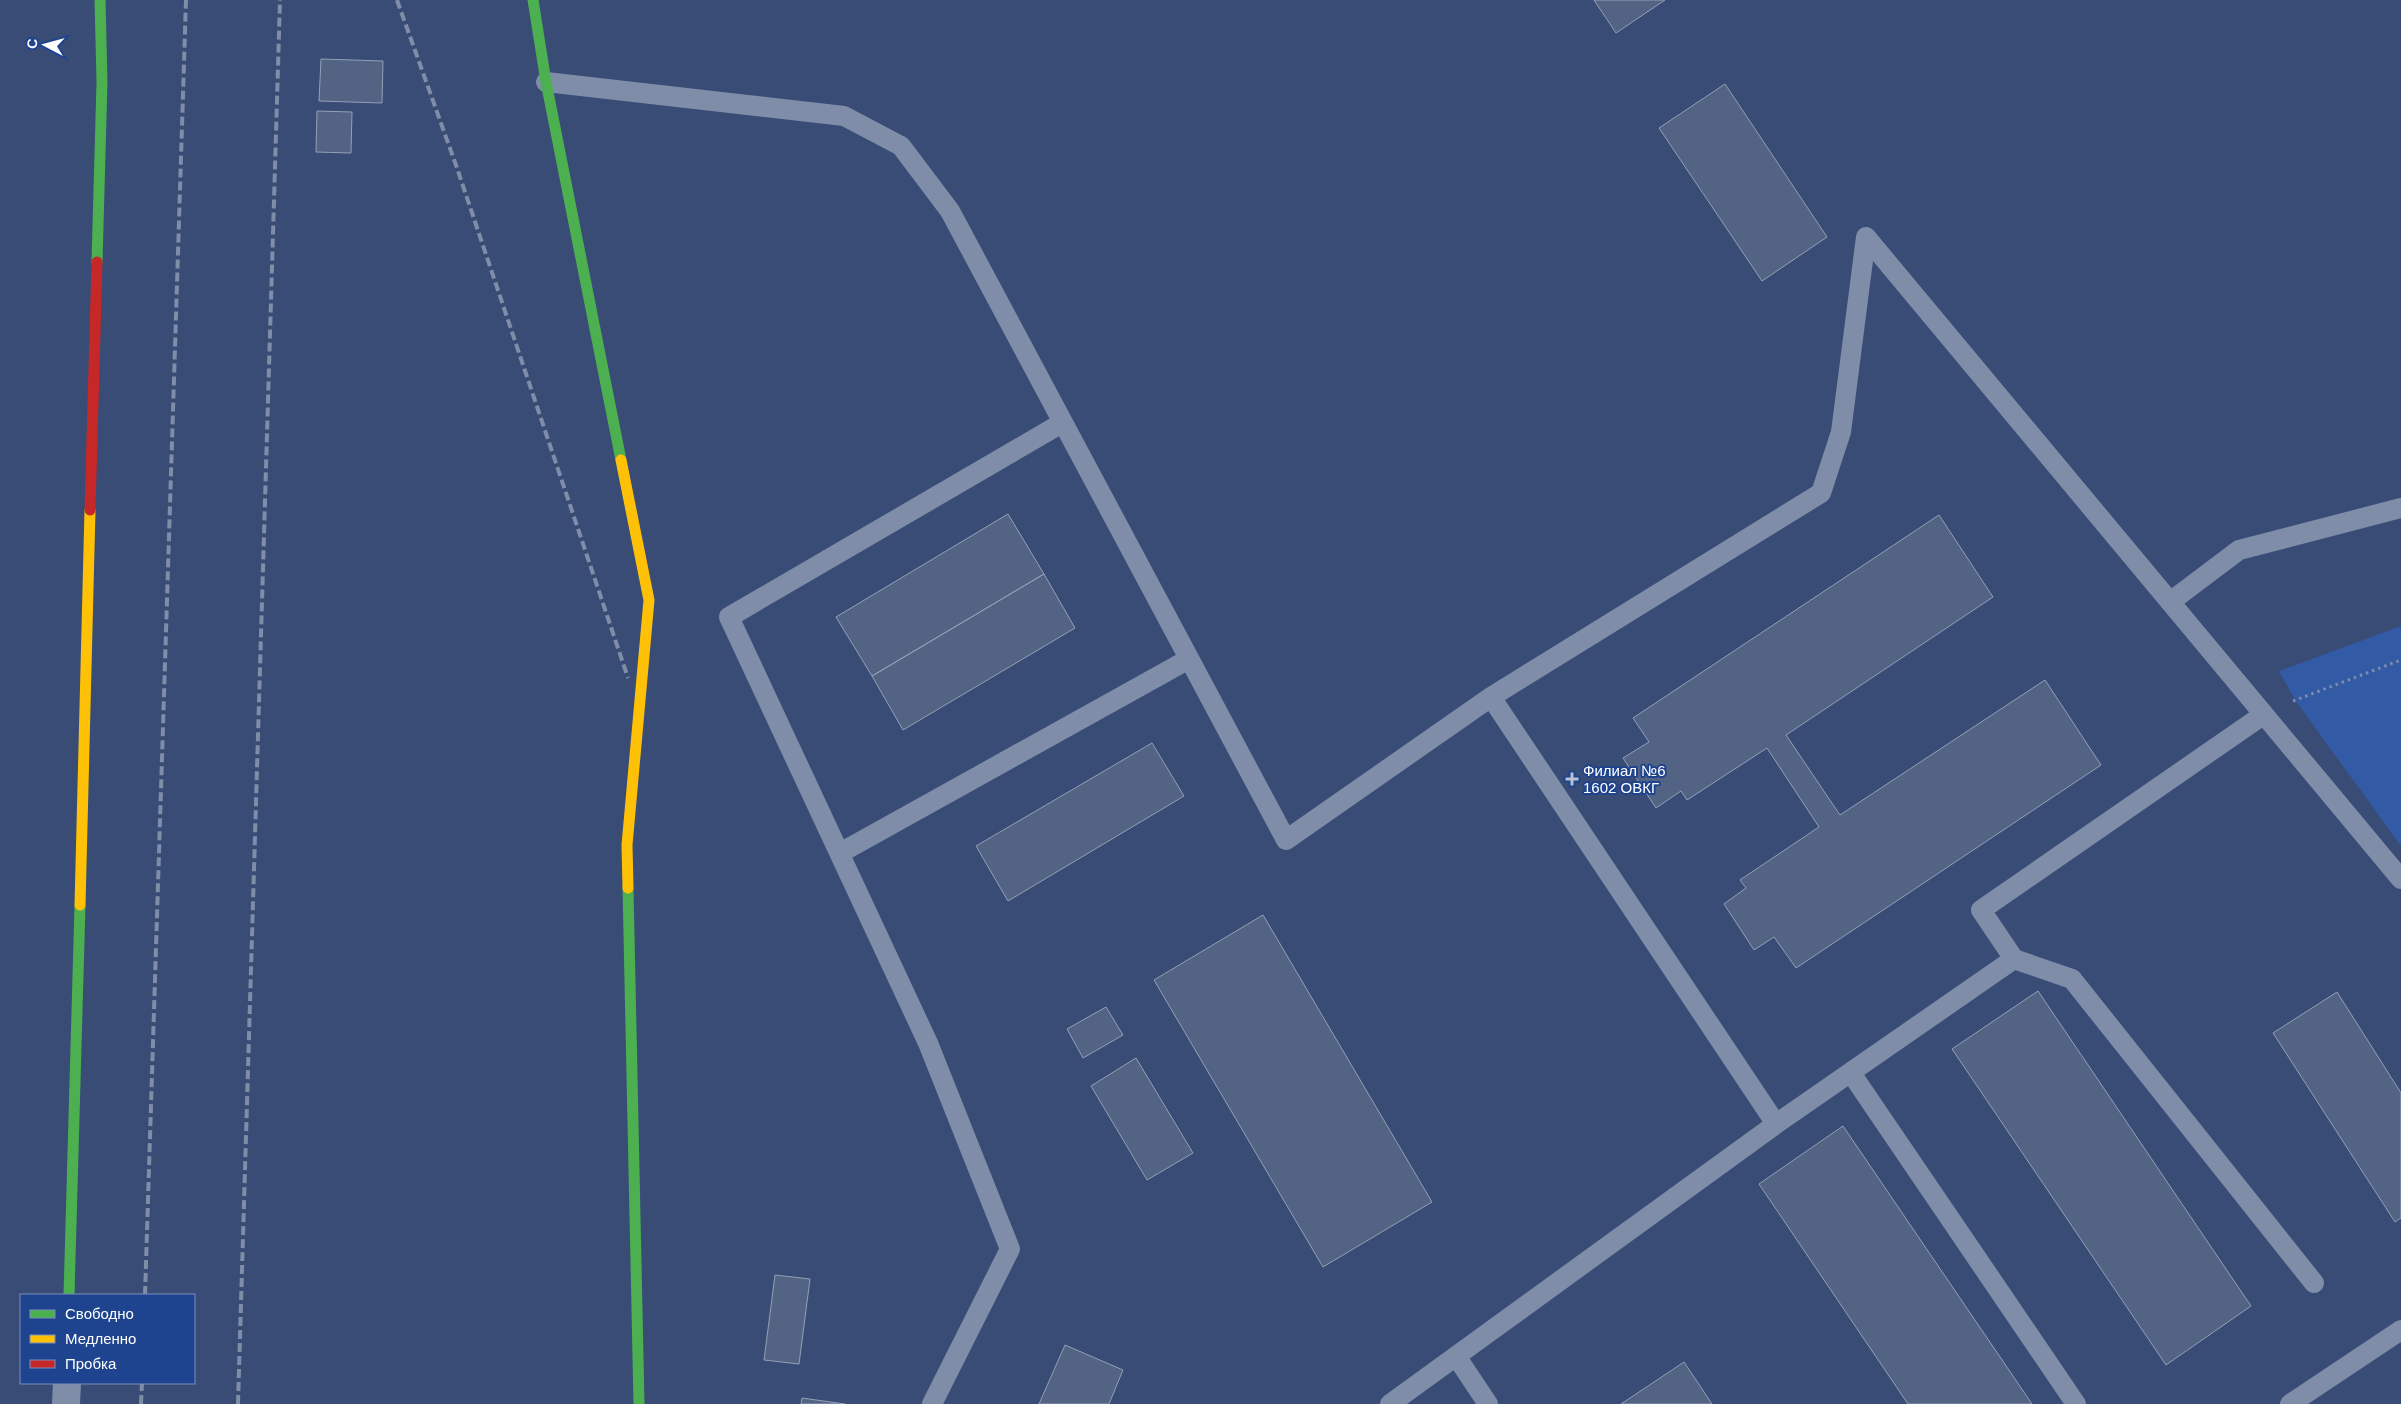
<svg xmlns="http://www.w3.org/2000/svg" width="2401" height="1404" font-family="Helvetica,sans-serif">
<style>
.green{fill:#335aa5}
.building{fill:#526384;stroke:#94a0b7}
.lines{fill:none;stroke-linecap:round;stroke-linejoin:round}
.path{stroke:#7f8da9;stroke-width:3;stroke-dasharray:2.5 4;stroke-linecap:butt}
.lane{stroke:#7f8da9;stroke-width:20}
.street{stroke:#7f8da9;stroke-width:28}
.fast{stroke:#4caf50;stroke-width:11}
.slow{stroke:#ffc107;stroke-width:11}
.jam{stroke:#c62828;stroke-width:11}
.rail{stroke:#7f8da9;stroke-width:4;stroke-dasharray:9 4;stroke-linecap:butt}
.poi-dot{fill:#b9c0cf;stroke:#1f448f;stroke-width:2}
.labels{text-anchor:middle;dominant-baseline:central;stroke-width:4;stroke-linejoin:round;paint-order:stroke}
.poi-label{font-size:15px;fill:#fff;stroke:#1f448f;text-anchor:start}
</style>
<rect width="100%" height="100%" fill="#384c76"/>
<path class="green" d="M2401,626V846L2295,700L2279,671Z"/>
<path class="building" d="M1594,0H1665L1616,33Z
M321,59L383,61L382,103L319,101Z
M1725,84L1827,237L1762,281L1659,128Z
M317,111L352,112L351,153L316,152Z
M1008,514L1044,574L872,676L836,617Z
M1939,515L1993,597L1786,735L1840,815L2045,680L2101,765L1796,968L1774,937L1754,950L1724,904L1746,888L1740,880L1819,827L1767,748L1687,800L1681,791L1656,808L1623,758L1649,742L1633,718Z
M1044,574L1075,628L903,730L872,676Z
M1152,743L1184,796L1008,901L976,846Z
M1263,915L1432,1202L1323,1267L1154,980Z
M2038,991L2251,1306L2166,1365L1952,1049Z
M2337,992L2401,1093V1218L2395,1222L2273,1033Z
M1106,1007L1123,1035L1083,1058L1067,1029Z
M1136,1058L1193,1153L1147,1180L1091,1086Z
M1843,1126L2032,1404H1908L1759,1184Z
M775,1275L810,1279L799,1364L764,1360Z
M1065,1345L1123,1370L1109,1404H1039Z
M1684,1362L1712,1404H1621Z
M802,1398L845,1404H801Z"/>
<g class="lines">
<path class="path" d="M2293,701L2401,660"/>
<path class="lane" d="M546,82L844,116L901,146L950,211L1286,840L1491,697L1821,493L1841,432L1866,237L2401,879
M2170,602L2239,550L2401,508
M1491,697L1776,1124
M840,853L1189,659
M2014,959L2072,979L2314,1283
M1851,1073L2076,1404
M1456,1356L1488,1404
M932,1404L1010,1249L928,1043L729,617L1062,423
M1390,1404L1776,1124L2014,959L1981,910L2263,715
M2290,1404L2401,1330"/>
<path class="street" d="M66,1404L67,1383"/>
<path class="fast" d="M533,0L546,82L621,460
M97,262L102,82L100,0
M628,888L639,1404
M69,1295L80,905"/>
<path class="slow" d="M621,460L649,600L627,845L628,888
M80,905L90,510"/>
<path class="jam" d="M90,510L97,262"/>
<path class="rail" d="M397,0L457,168L628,678
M145,1295L186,0
M141,1404L142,1383
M238,1404L280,0"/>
</g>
<path class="poi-dot" d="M1569.5 771.5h5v5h5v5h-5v5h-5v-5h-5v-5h5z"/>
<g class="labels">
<g class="poi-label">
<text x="1583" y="770">Филиал №6<tspan x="1583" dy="17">1602 ОВКГ</tspan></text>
</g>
</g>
<rect x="20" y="1294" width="175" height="90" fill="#1f448f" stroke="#798fbc"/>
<rect x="30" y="1310" width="25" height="8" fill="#4caf50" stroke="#798fbc"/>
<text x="65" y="1319" font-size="15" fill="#ffffff">Свободно</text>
<rect x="30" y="1335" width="25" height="8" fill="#ffc107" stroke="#798fbc"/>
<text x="65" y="1344" font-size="15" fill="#ffffff">Медленно</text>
<rect x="30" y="1360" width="25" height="8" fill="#c62828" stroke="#798fbc"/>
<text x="65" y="1369" font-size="15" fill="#ffffff">Пробка</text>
<g transform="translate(45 45) rotate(276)" stroke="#1f448f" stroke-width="4" paint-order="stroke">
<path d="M0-4L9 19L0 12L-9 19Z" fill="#ffffff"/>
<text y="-8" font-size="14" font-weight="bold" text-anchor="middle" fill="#ffffff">С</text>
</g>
</svg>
